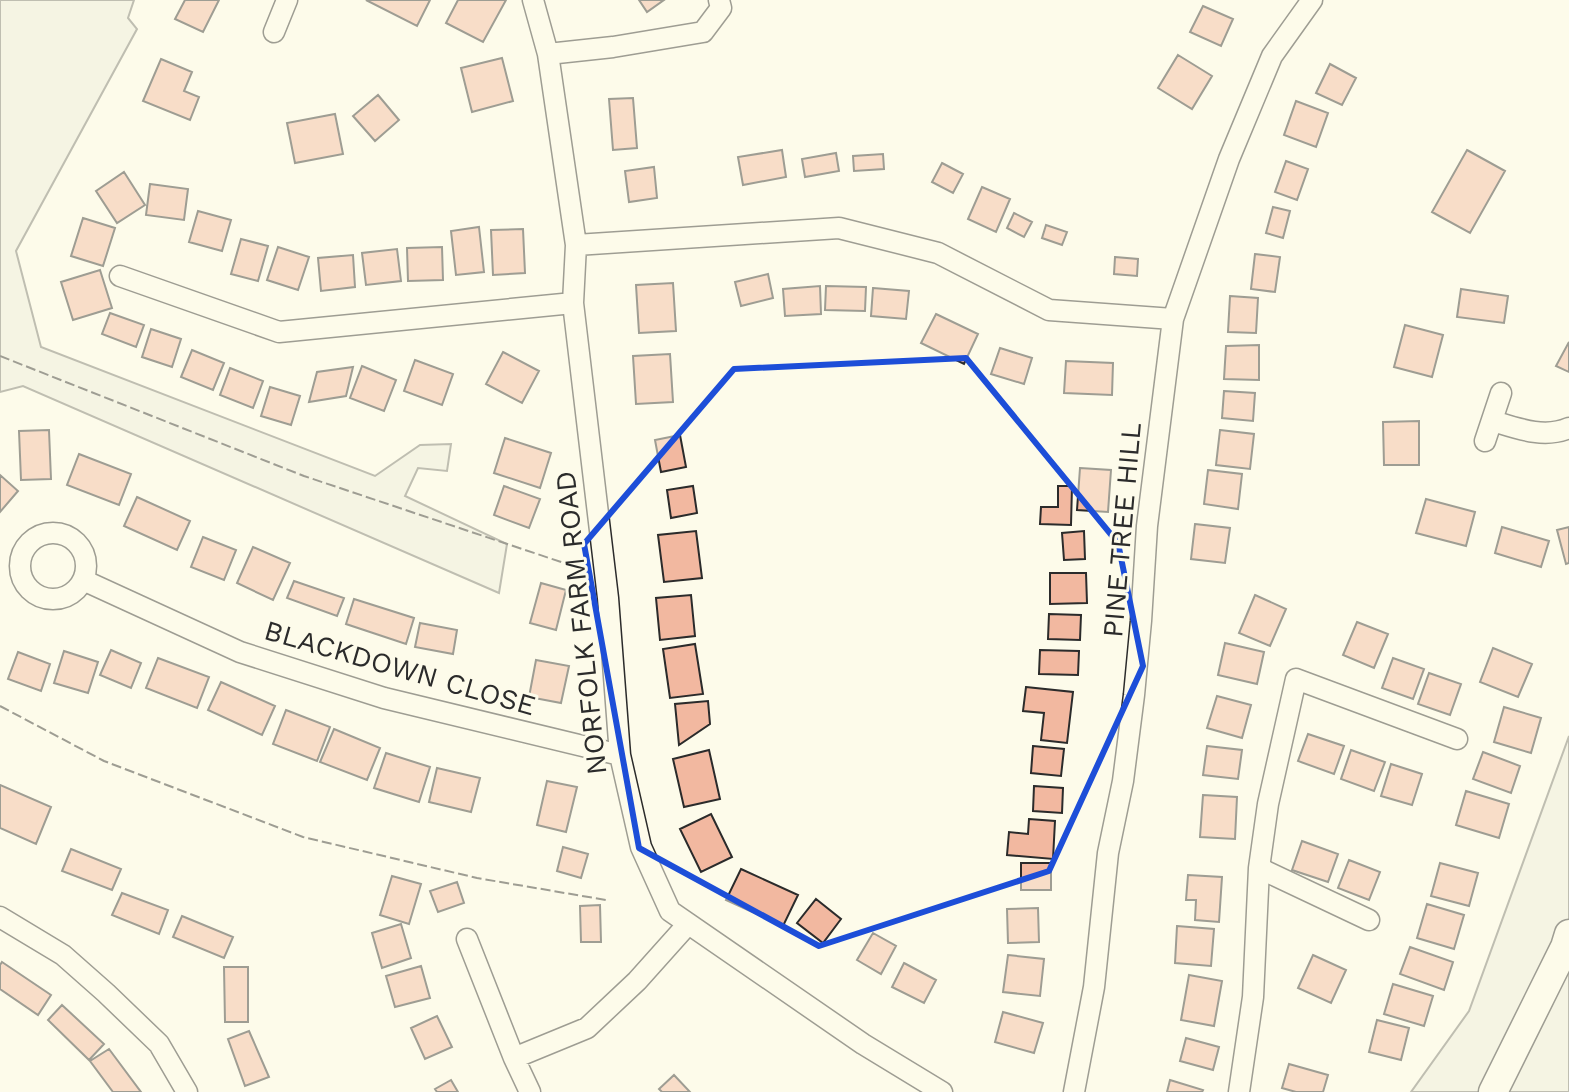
<svg xmlns="http://www.w3.org/2000/svg" width="1569" height="1092" font-family="'Work Sans',sans-serif">
<style>
.green{fill:#ecebdb;stroke:#74746e;stroke-width:2}
.building{fill:#f2b8a0;stroke:#2b2b2b;stroke-width:2}
.lines{fill:none;stroke-linecap:round;stroke-linejoin:round}
.minor-casing{stroke:#2b2b2b;stroke-width:23}
.secondary-casing{stroke:#2b2b2b;stroke-width:31}
.minor{stroke:#fdfbea;stroke-width:20}
.secondary{stroke:#fdfbea;stroke-width:28}
.fence{stroke:#2b2b2b;stroke-width:2;stroke-dasharray:10 4;stroke-linecap:butt}
.marked{fill:none;stroke:#1d4ed8;stroke-width:6;stroke-linejoin:round}
.labels{text-anchor:middle;dominant-baseline:central;stroke-width:6;stroke-linejoin:round;paint-order:stroke}
.street-label{font-size:28px;fill:#2b2b2b;stroke:#fdfbea}
</style>
<rect width="100%" height="100%" fill="#fdfbea"/>
<path class="green" d="M0,0H134L128,18L137,29L16,251L41,347L375,476L420,445L451,444L447,471L418,468L405,496L507,544L499,593L23,386L0,392Z
M1569,736V1092H1411L1469,1011Z"/>
<path class="building" d="M185,0H219L203,32L175,19Z
M366,0H430L417,26Z
M458,0H506L483,42L446,23Z
M639,0H664L647,12Z
M1203,6L1233,19L1221,46L1190,32Z
M1178,55L1212,76L1192,109L1158,88Z
M502,58L513,101L472,112L461,68Z
M161,59L192,72L184,91L199,97L190,120L143,101Z
M1330,64L1356,78L1342,105L1316,93Z
M378,95L399,120L375,141L353,116Z
M633,98L637,148L613,150L609,99Z
M1296,101L1328,113L1316,147L1284,135Z
M335,114L343,154L295,163L287,123Z
M782,150L786,177L743,185L738,157Z
M1467,150L1505,171L1470,233L1432,212Z
M836,153L839,171L805,177L802,159Z
M883,154L884,169L854,171L853,156Z
M1286,161L1308,169L1297,200L1275,192Z
M942,163L963,174L953,193L932,182Z
M654,167L657,198L629,202L625,171Z
M124,172L145,205L117,223L96,191Z
M150,184L188,189L184,220L146,215Z
M982,187L1010,199L996,232L968,219Z
M1273,207L1290,211L1283,238L1266,233Z
M198,211L231,220L222,251L189,242Z
M1014,213L1032,222L1024,237L1007,228Z
M83,218L115,228L103,266L71,256Z
M1046,225L1067,232L1062,245L1042,238Z
M479,227L484,272L456,275L451,231Z
M523,229L525,273L493,275L491,230Z
M241,239L268,246L258,281L231,274Z
M278,247L309,257L298,290L267,280Z
M442,247L443,280L408,281L407,248Z
M397,249L401,281L366,285L362,253Z
M1255,254L1280,257L1275,292L1251,289Z
M353,255L355,287L321,291L318,258Z
M1115,257L1138,259L1137,276L1114,274Z
M100,270L112,308L73,320L61,282Z
M768,274L773,298L741,306L735,282Z
M673,283L676,331L639,333L636,285Z
M820,286L821,314L785,316L783,289Z
M826,286L866,287L865,311L825,310Z
M873,288L909,291L906,319L871,316Z
M1461,289L1508,296L1504,323L1457,317Z
M1230,296L1258,298L1256,333L1228,332Z
M110,313L144,325L136,347L102,334Z
M936,314L978,334L964,364L921,343Z
M1405,325L1443,335L1432,377L1394,367Z
M151,329L181,339L172,367L142,357Z
M1569,342V372L1556,366Z
M1259,345V380L1224,379L1226,346Z
M1000,348L1032,358L1024,384L991,374Z
M192,350L224,363L213,390L181,377Z
M503,352L539,371L522,403L486,384Z
M670,354L673,402L636,404L633,356Z
M415,360L453,374L442,405L404,391Z
M1066,361L1113,363L1112,395L1064,393Z
M362,366L396,380L384,411L350,398Z
M353,367L346,396L309,402L317,372Z
M230,368L263,381L253,408L220,395Z
M270,387L300,396L291,425L261,416Z
M1224,391L1255,393L1253,421L1222,418Z
M1419,421V465H1384L1383,422Z
M49,430L51,479L21,480L19,431Z
M1220,430L1254,434L1250,469L1216,465Z
M680,435L686,467L661,472L655,440Z
M505,438L551,453L540,488L494,473Z
M79,454L131,474L119,505L67,485Z
M1080,468L1111,470L1108,512L1077,510Z
M1208,470L1242,474L1238,509L1204,504Z
M0,475L18,491L0,512Z
M504,486L540,499L529,528L494,515Z
M693,486L697,513L671,518L667,490Z
M1058,486H1072L1071,525L1040,524L1041,507H1058Z
M137,497L190,521L177,550L124,526Z
M1426,499L1475,512L1466,546L1416,533Z
M1195,524L1230,528L1225,563L1191,559Z
M1502,527L1549,541L1541,567L1495,553Z
M1569,527V563L1566,564L1557,530Z
M696,531L702,578L664,582L658,535Z
M1084,531L1085,559L1064,560L1062,533Z
M203,537L236,550L224,580L191,567Z
M253,547L290,563L273,600L237,583Z
M1050,573H1086L1087,603L1050,604Z
M294,581L344,598L337,616L287,598Z
M541,583L566,590L556,630L530,623Z
M691,595L695,636L660,640L656,598Z
M1255,595L1286,609L1270,646L1239,633Z
M354,599L414,618L406,644L346,624Z
M1049,614L1081,615L1080,640L1048,639Z
M1357,622L1388,634L1374,668L1343,655Z
M420,623L457,630L453,654L415,647Z
M1225,643L1264,652L1257,684L1218,675Z
M695,644L703,694L670,698L663,649Z
M1493,648L1532,664L1518,697L1480,682Z
M111,650L141,663L131,688L100,675Z
M1040,650L1079,651L1078,675L1039,674Z
M64,651L98,662L88,693L54,683Z
M18,652L50,664L41,691L8,679Z
M158,658L209,677L197,708L146,688Z
M1393,658L1424,669L1413,699L1382,688Z
M536,660L569,666L561,703L529,697Z
M1429,673L1461,684L1450,715L1418,704Z
M221,682L275,706L262,735L208,710Z
M1026,687L1073,692L1067,743L1041,740L1044,713L1023,711Z
M1217,696L1251,705L1242,738L1207,728Z
M708,701L710,724L679,745L675,704Z
M1504,707L1541,718L1531,753L1494,742Z
M286,710L330,727L317,761L273,744Z
M334,729L380,748L367,780L320,762Z
M1308,734L1344,746L1334,774L1298,761Z
M1033,746L1064,749L1061,776L1031,773Z
M1207,746L1242,750L1238,779L1203,775Z
M709,750L720,799L684,807L673,759Z
M1351,750L1385,762L1374,791L1341,779Z
M1483,752L1520,766L1511,793L1473,779Z
M386,753L430,767L419,802L374,788Z
M1391,764L1422,774L1412,805L1381,796Z
M437,768L480,778L471,812L429,802Z
M547,781L577,787L566,832L537,825Z
M0,785L51,807L36,844L0,828Z
M1034,786L1063,788L1062,813L1033,811Z
M1466,791L1509,804L1499,838L1456,825Z
M1203,795L1237,797L1235,839L1200,837Z
M711,814L732,857L701,872L680,829Z
M1029,819L1055,821L1053,859L1007,855L1009,832L1028,834Z
M1302,841L1338,854L1328,882L1292,870Z
M563,847L588,854L581,878L557,871Z
M71,849L121,869L112,890L62,871Z
M1349,860L1380,872L1369,900L1338,888Z
M1021,863H1051V890H1021Z
M1440,863L1478,873L1469,906L1431,896Z
M741,869L798,895L783,926L726,900Z
M1188,875L1222,877L1219,922L1195,920L1196,900H1186Z
M392,876L421,884L409,924L380,915Z
M457,882L464,903L438,912L430,891Z
M122,893L168,910L159,934L112,915Z
M816,899L841,919L823,943L797,923Z
M1427,904L1464,915L1454,949L1417,938Z
M600,905L601,942H581L580,906Z
M1038,908L1039,942L1008,943L1007,909Z
M182,916L233,937L224,958L173,937Z
M401,924L411,958L382,968L372,933Z
M1177,926L1214,929L1211,966L1175,963Z
M873,933L896,946L881,974L857,960Z
M1410,947L1453,962L1444,990L1400,974Z
M1008,955L1044,959L1040,996L1003,992Z
M1313,955L1346,970L1331,1003L1298,988Z
M2,962L51,995L38,1015L0,989V965Z
M904,963L936,980L924,1003L892,987Z
M421,966L430,998L395,1007L386,976Z
M224,967H248V1022H225Z
M1189,975L1222,981L1214,1026L1181,1020Z
M1393,984L1433,996L1424,1026L1384,1014Z
M62,1005L104,1044L89,1060L48,1020Z
M1003,1012L1043,1023L1034,1053L995,1042Z
M437,1016L452,1047L425,1059L411,1028Z
M1377,1020L1409,1028L1401,1060L1369,1052Z
M249,1031L269,1077L245,1086L228,1039Z
M1186,1038L1219,1047L1213,1070L1180,1061Z
M109,1049L141,1092H113L90,1061Z
M1289,1064L1328,1075L1323,1092H1296L1282,1088Z
M674,1075L690,1092H662L659,1089Z
M451,1080L458,1092H437L435,1089Z
M1170,1080L1203,1090L1202,1092H1167Z"/>
<g class="lines">
<defs>
<path id="minor" d="M533,0L548,54L576,245L573,303L608,598L620,755L641,847L670,911L863,1044L942,1092
M274,32L287,0
M548,54L613,47L703,32L721,8L719,0
M576,245L839,228L938,253L1049,310L1173,319
M120,276L279,332L573,303
M1493,421C1516,428 1544,439 1569,428
M1485,441L1501,393
M20 566a33 33 0 1 1 66 0a33 33 0 1 1-66 0Z
M83,580L240,652L384,698L620,755
M1259,868L1369,920
M0,917L63,955L106,993L159,1044L187,1092
M467,939L514,1058L530,1092
M514,1058L587,1028L637,981L688,924
M1074,1092L1094,987L1108,853L1123,781L1134,695L1141,621L1147,526L1173,319L1229,159L1272,56L1312,0
M1239,1092L1253,997L1259,868L1268,804L1296,679L1457,739"/>
<path id="secondary" d="M1493,1092L1565,947L1569,934"/>
</defs>
<use href="#minor" class="minor-casing"/>
<use href="#secondary" class="secondary-casing"/>
<use href="#minor" class="minor"/>
<use href="#secondary" class="secondary"/>
<path class="fence" d="M0,356L304,476L573,566
M0,706L104,761L303,837L477,878L606,900"/>
</g>
<path d="M0 0H1569V1092H0ZM966,358L1118,543L1143,666L1049,871L819,946L639,848L584,544L734,369Z" fill="#fdfbea" fill-opacity=".55" fill-rule="evenodd"/>
<path class="marked" d="M966,358L1118,543L1143,666L1049,871L819,946L639,848L584,544L734,369Z"/>
<g class="labels">
<g class="street-label">
<text transform="translate(1122 530) rotate(-85)">PINE TREE HILL</text>
<text transform="translate(581 623) rotate(-96)">NORFOLK FARM ROAD</text>
<text transform="translate(400 668) rotate(16)">BLACKDOWN CLOSE</text>
</g>
</g>
</svg>
